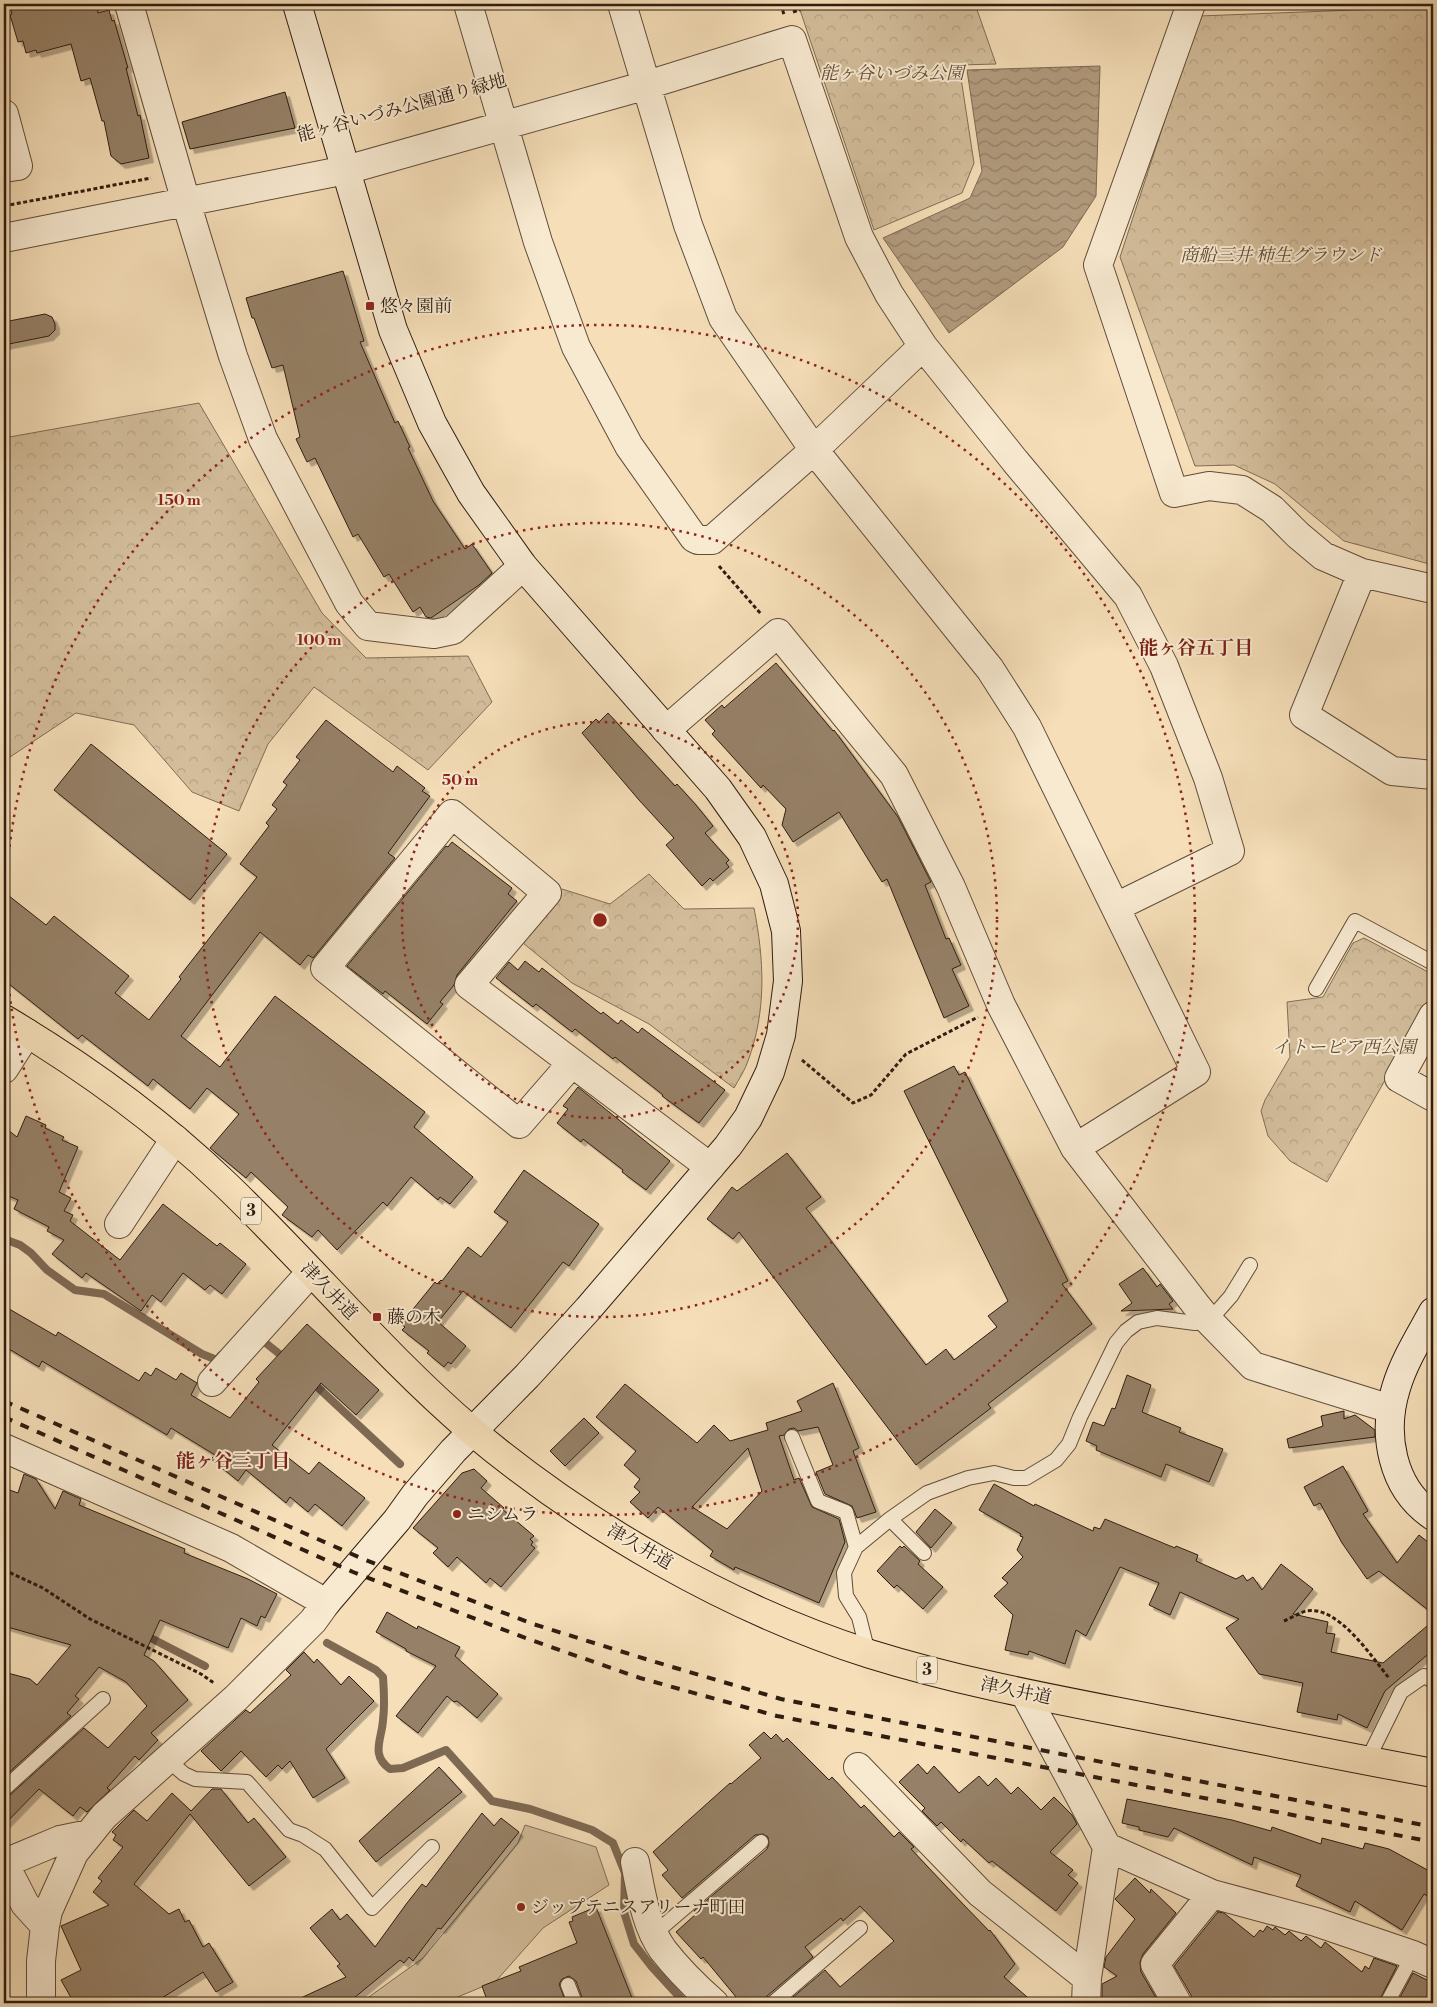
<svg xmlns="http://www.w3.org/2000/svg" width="1437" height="2007" font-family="'Libre Bodoni','Noto Serif JP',serif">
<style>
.forest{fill:url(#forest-crowns);stroke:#816d56}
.pitch{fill:#d3bd9b;stroke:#816d56}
.water{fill:url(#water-waves);stroke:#7e6953}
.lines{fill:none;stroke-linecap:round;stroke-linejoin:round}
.stream{stroke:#7e6953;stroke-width:8}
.building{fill:#968167;stroke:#2f1d10;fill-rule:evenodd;filter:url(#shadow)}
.lane-casing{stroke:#604d3a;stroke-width:16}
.street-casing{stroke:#604d3a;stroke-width:30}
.secondary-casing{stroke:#2f1d10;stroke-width:30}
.primary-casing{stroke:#2f1d10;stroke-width:30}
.path{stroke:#2f1d10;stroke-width:3;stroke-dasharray:4 2.5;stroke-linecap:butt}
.lane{stroke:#f8ead1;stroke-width:14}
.street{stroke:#f8ead1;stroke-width:28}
.secondary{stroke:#f8ead1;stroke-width:28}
.primary{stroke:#f5deb8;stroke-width:28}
.rail{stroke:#2f1d10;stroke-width:4;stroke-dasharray:9 9;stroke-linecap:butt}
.ring{fill:none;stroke:#8f2418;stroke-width:2.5;stroke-dasharray:2.5 5}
.poi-dot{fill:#8f2418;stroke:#f8ead1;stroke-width:2}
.labels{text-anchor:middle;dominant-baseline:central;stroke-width:4;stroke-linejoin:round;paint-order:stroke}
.shield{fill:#f8ead1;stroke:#6b5a4a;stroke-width:1}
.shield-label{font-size:16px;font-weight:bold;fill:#2f1d10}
.park-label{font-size:18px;font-style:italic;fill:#604d3a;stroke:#f8ead1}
.street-label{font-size:18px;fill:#2f1d10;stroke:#f8ead1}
.poi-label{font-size:18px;fill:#2f1d10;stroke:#f8ead1;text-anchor:start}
.neighbourhood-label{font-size:19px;font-weight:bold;fill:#7a1f14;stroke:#f8ead1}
.centre{fill:#8f2418;stroke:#f8ead1;stroke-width:2.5}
.ring-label{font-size:15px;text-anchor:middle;font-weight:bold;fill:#8f2418;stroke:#f8ead1;stroke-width:4;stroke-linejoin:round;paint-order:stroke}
</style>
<defs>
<pattern id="forest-crowns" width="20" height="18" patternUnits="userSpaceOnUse" patternTransform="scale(1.25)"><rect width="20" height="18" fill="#d3bd9b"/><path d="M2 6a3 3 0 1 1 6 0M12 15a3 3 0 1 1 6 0" fill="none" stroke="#b5a284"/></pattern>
<pattern id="water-waves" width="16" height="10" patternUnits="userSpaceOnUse" patternTransform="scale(1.25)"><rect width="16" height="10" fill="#b29c7f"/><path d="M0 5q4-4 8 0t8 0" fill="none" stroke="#917f67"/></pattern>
<filter id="shadow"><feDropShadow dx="4.5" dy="4.5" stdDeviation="0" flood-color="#0004"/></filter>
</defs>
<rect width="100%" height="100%" fill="#f5deb8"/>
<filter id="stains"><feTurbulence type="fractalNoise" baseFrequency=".004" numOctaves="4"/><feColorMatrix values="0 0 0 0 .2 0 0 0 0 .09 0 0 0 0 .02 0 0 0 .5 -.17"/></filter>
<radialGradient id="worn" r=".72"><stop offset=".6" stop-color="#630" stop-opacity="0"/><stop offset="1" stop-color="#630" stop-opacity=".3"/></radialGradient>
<path class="forest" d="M798,4H975L996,64L959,65L974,163L962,193L874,230Z
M1433,7V565L1344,541L1275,484L1234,465L1195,466L1120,257L1199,16Z
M199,403L322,613L366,658L468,656L492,702L428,770L314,687L268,744L239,811L192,792L134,725L76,713L10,757L4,750V438Z
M649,874L684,909L754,908C764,959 767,1010 748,1061C745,1070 739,1079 734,1088L649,1024L572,983L523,943L562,889L610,904Z
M1364,938L1430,973L1433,982V996L1327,1182L1290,1161L1268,1136L1261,1111L1265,1100L1290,1057L1287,1002L1323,997L1353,943Z"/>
<path class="pitch" d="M525,1825L596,1847L609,1885L543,1928L496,1981L453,1999L455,2003H357L366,1999L423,1958L518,1843Z"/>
<path class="water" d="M1100,66L1096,196L1063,247L949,333L883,238L970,198L982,171L967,70Z"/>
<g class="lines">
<path class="stream" d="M4,1239L20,1245L31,1253L47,1270L75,1290L104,1294L202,1354L217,1360L221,1355
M267,1344L287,1360
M311,1381L400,1464
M143,1634L205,1666
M327,1643L376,1670L383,1677C384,1691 385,1705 383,1720C382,1739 370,1755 390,1769L403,1768L446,1750L492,1801L530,1809L592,1830L613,1843L625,1873L624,1912L634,1944L652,1967L685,2003"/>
</g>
<path class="building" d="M9,4H97L98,13L109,10L112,21L114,20L128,68H126L138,116L140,115L149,158L121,164L111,156L104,121H102L90,78L81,81L71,44L37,53L36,50L26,53L23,41L18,42L10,15L12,14Z
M285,92L295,128L190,149L182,122Z
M343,271L364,341L360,342L395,423L398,421L410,447L408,448L433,501L465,549L472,544L492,573L479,585L431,618L426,617L420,607L413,612L389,574L384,577L358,534L353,537L315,458L307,462L296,439L300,437L283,365L272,368L254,318H252L246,298Z
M45,314L52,317L55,324V330L49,336L4,345V322Z
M776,663L833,731L834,730L898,817L931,882L925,885L946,939L949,938L961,965L952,969L969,1006L944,1018L887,879L882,882L839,812L793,842L782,825L786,809L763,785L761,788L712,734L715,731L705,720L722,705L724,708Z
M608,713L675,786L677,784L696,805L713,826L705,833L729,860L726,863L729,867L713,881L710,878L702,886L666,845L674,838L639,800L582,733L596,719L599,722Z
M326,720L393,772L397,766L425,788L422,791L430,796L388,853L395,858L313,958L308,955L300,965L260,932L181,1036L220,1067L275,996L425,1112L414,1127L473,1177L450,1204L440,1197L438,1200L411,1177L387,1206L383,1202L337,1250L318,1230L312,1237L282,1215L288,1207L251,1172L246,1178L210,1148L239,1114L207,1088L190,1109L153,1079L148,1086L82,1035L78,1039L4,980V892L46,925L54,916L129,976L115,993L149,1020L181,979L179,977L257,877L240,864L269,826L266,823L277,809L272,805L287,785L283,782L300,760L296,757Z
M91,744L227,854L190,900L54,790Z
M452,842L512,888L508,894L517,901L457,975L454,985L440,1002L443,1004L427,1024L385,991L383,994L347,966L446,846L448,847Z
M525,961L539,972L542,968L601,1014L603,1012L618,1024L621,1020L638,1033L642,1028L725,1090L699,1123L662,1096L663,1095L615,1057L613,1059L575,1029L572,1032L536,1004L533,1007L496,978L509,962L518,970Z
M954,1066L959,1075L965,1072L1068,1281L1062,1284L1092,1324L988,1404L991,1408L916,1465L739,1232L733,1239L707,1219L732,1187L737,1191L787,1153L821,1197L806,1208L926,1365L946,1349L954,1360L997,1327L988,1316L1008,1301L904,1091Z
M578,1087L670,1161L646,1190L622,1172L623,1170L583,1139L581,1142L557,1123L568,1109L563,1106Z
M26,1116L46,1125L45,1128L64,1137L62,1140L78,1147L59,1192L71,1198L64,1211L73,1215L70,1221L120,1260L163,1204L217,1246L220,1243L246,1264L222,1294L210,1285L205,1290L183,1273L161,1302L152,1295L141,1311L86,1273L82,1278L52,1254L64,1240L47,1231L49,1227L14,1209L18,1200L4,1194V1127L17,1137Z
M524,1170L599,1224L569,1266L563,1262L511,1328L463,1291L438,1322L466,1346L451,1364L448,1362L444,1367L427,1353L429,1351L402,1330L405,1327L401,1324L435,1282L437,1284L441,1280L442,1281L468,1247L481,1257L508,1222L494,1212Z
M1143,1268L1157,1287L1160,1284L1173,1301L1169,1304L1173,1309L1121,1311L1132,1303L1119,1284Z
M4,1306L56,1336L58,1332L139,1381L145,1372L151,1376L156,1368L176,1380L181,1373L197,1383L191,1395L230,1418L259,1382L256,1379L307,1324L379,1390L356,1415L321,1383L272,1445L309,1474L319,1462L365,1498L342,1526L315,1504L308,1512L290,1497L286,1503L246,1470L238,1481L211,1459L215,1455L171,1428L167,1435L42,1361L39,1367L4,1346Z
M1127,1375L1151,1385L1142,1412L1181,1428L1179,1432L1223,1449L1209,1482L1166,1464L1161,1477L1096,1450L1097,1446L1086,1441L1093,1422L1104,1426L1112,1408L1115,1409Z
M833,1383L859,1448L853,1451L876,1512L857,1518L852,1506L825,1494L816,1472L833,1465L818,1427L798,1431L794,1428L789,1429L784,1435L779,1436L794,1480L799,1478L812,1507L839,1519L845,1542L819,1603L735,1567L734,1570L710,1556L713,1551L658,1507L648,1518L630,1502L640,1492L634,1487L640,1479L624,1465L636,1451L596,1417L625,1384L697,1443L714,1425L730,1441L768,1430L766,1423L802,1411L797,1401ZM748,1448L762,1491L727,1529L692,1507Z
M1344,1411V1419L1355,1415L1375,1430V1437L1289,1448L1287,1439L1323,1426L1321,1416Z
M584,1418L599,1433L565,1466L550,1451Z
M1343,1466L1368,1511L1363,1514L1397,1563L1419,1535L1433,1546V1614L1379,1571L1367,1579L1342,1543L1320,1503L1314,1506L1304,1487Z
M474,1469L487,1481L481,1488L504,1508L502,1509L534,1536L530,1539L533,1542L531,1545L535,1548L501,1587L490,1578L486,1583L457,1557L448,1567L433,1553L438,1548L413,1528L462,1473Z
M24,1474L36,1479L55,1509L63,1491L81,1499L79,1505L185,1549L184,1553L248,1579L277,1594L265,1618L261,1616L257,1626L241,1618L228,1648L160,1620L144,1655L154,1661L188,1700L151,1733L158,1740L139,1760L135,1756L107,1788L110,1790L87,1812L80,1807L73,1816L39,1789L4,1825V1798L10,1795L84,1728L108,1748L147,1706L126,1682L99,1667L75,1696L79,1699L67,1713L71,1716L4,1777V1672L30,1679L37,1685L71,1645L4,1626V1488L18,1493Z
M994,1484L1034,1506L1035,1504L1093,1531L1094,1527L1100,1529L1105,1519L1175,1548L1176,1546L1198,1555L1196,1561L1236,1579L1243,1575L1247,1581L1253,1577L1262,1590L1281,1564L1313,1589L1293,1614L1328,1622L1326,1633L1335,1634L1331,1652L1383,1663L1433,1621V1650L1385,1691L1367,1728L1338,1714L1337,1720L1297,1712L1303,1683L1259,1674L1226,1628L1239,1619L1180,1592L1170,1615L1149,1605L1159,1583L1120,1567L1086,1636L1076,1630L1065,1664L1029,1651L1028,1655L1005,1650L1013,1615L994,1596L1008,1583L1002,1578L1023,1557L1017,1550L1023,1537L1020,1536L1021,1534L979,1510Z
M935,1509L952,1523L931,1548L916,1532Z
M900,1546L902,1548L904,1546L920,1561L918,1564L943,1587L923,1609L897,1585L894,1588L877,1571Z
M387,1612L417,1629L418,1626L460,1647L455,1656L498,1694L477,1718L457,1701L454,1702L447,1696L418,1733L396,1716L436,1666L406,1651V1649L376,1632Z
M304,1652L314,1663L317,1659L341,1685L349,1676L374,1701L326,1749L345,1778L313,1798L290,1761L282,1769L278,1765L266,1777L241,1751L221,1771L201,1751L246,1710L250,1713L291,1675L286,1670Z
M764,1732L771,1739L776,1734L783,1742L787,1738L829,1780L832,1777L861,1808L864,1805L894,1837L899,1832L914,1847L911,1849L960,1901L989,1931L990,1930L1015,1964L1004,1977L1034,2003H786L825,1970L840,1987L894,1941L860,1906L843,1921L841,1918L805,1947L813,1957L767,1996L764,2003H741L703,1957L701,1959L676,1932L696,1914L694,1911L767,1849L769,1844L768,1837L763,1834L755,1835L682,1898L662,1875L668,1870L653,1852L730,1783L731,1784L761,1758L749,1745Z
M918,1764L927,1774L934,1766L959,1793L979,1776L988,1786L996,1778L1011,1794L1018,1787L1041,1810L1054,1797L1072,1815L1077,1824L1050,1852L1073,1870L1068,1875L1078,1883L1056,1911L992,1861L989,1863L963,1839L961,1842L941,1822L937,1826L922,1811L925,1808L899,1782Z
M439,1767L462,1792L376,1862L359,1841Z
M212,1789H221L248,1823L254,1818L286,1857L249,1886L190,1814L134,1884L169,1914L179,1909L185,1922L189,1920L203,1947L209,1943L233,1982L216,1992L203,1972L154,2003H74L61,1980L81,1970L61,1926L109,1905L93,1892L102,1881L98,1878L123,1847L113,1840L116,1835L112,1832L134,1810L147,1821L172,1793L191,1811Z
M1127,1799L1232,1820L1271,1831L1272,1827L1321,1844L1322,1838L1363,1849L1365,1843L1389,1849L1433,1873V1899L1424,1894L1402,1930L1355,1901L1350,1912L1296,1886L1301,1875L1254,1857L1252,1865L1174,1828L1168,1837L1139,1830V1827L1122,1823Z
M482,1813L494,1826L501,1818L519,1832L441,1929L438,1928L413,1961L409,1957L404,1963L400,1960L348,2003H290L346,1977L337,1966L340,1964L310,1928L332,1909L340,1920L347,1914L375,1947L407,1903L422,1884L426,1887Z
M1135,1878L1150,1893L1151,1889L1176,1913L1143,1954L1140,1962L1141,1972L1159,2003H1102V1984L1117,1976L1104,1967L1106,1957L1135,1919L1115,1899Z
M596,1907L634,2003H584L576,1981L569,1976L562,1979L559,1984L566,2003H488L482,1986L521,1971L519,1967L577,1943L569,1922L573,1921L572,1917Z
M1218,1912L1224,1913L1254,1937L1260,1930L1263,1932L1267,1926L1273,1930L1275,1927L1285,1935L1289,1931L1301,1941L1306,1936L1321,1948L1325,1942L1362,1972L1365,1966L1369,1969L1374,1958L1397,1966L1378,2003H1193L1191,1995L1174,1966Z
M1413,1973L1433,1983V2003H1397Z"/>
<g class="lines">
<defs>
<path id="lane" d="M1316,989L1355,921L1433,963
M792,1437L818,1501L846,1512L856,1547
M890,1519L924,1553
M868,1653L859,1617L846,1596L844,1573L856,1547L890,1519L927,1493L968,1478L994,1473L1014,1478H1026L1056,1460L1069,1444L1080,1417L1116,1343L1126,1331L1138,1322L1157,1318L1195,1323L1209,1321L1231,1296L1250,1265
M168,1760L184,1774L195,1779L247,1782L289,1830L303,1835L325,1849L372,1908L432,1847
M1367,1761L1401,1692L1424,1676L1433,1681
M4,1789L103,1699
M654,1934L761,1842
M568,1985L575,2003
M773,2003L860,1928
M1387,2003L1413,1955"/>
<path id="street" d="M129,4L186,202L233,356L263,439L349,603L368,626L434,634L453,630L523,566
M468,4L538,242L576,347L629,446L694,538L698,540H712L814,450L923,346
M622,4L688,225L723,318L814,450L990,669L1027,727L1196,1072L1075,1148
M1191,4L1098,265L1174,493L1209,486L1242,490L1272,509L1298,535L1323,556L1362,573L1433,589
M4,114L18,166L4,168
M4,238L346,170L647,85L792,40L859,237L889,294L923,346L1015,461L1128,596L1164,666L1208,778L1230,851L1116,907
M1362,573L1304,715L1392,771L1433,775
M666,730L778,633L894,775L951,887L1001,1005L1075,1148L1196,1305L1209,1321L1253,1366L1391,1409
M1433,1016L1399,1078L1433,1097
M572,1063L519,1124L325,968L452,814L547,893L469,985L710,1167
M4,1069L27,1033
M119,1224L175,1139
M212,1382L311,1272
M4,1448L231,1548L326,1603L313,1621L236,1698L104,1816L74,1853L48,1911L45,1926L41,1961V2003
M1025,1694L1107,1847L1087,1978L1086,2003
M858,1767L980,1893L1087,1978
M1107,1847L1212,1894L1316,1922L1413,1955L1433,1964
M635,1862C641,1891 645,1925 663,1950C677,1968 697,1988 714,2003
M4,1863L25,1904L45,1926
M5,1863L60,1840L89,1834
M1177,2003L1155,1964L1212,1894"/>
<path id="secondary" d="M297,4L393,330L432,423L471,493L523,566L718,789L752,837L774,884L786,931L788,981L781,1035L770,1072L748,1118L728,1146L588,1309L527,1376L453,1451L415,1495L397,1520L326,1603
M1433,1312C1420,1336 1404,1361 1396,1388C1382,1433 1391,1488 1433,1516"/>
<path id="primary" d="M4,1019C83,1066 158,1120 224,1183C309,1264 383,1355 472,1431C585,1526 729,1609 870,1654C963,1683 1059,1700 1155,1719C1248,1737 1340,1756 1433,1773"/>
</defs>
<use href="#lane" class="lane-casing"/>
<use href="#street" class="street-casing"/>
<use href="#secondary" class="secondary-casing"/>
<use href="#primary" class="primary-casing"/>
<path class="path" d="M781,4L784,15
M793,12L800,10
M4,206L151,178
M719,566L761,614
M802,1060L853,1103L871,1095L906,1054L978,1017
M4,1570L43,1588L90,1619L201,1674L214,1683
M1284,1621C1291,1618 1299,1613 1306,1611C1338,1605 1371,1656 1389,1678"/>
<use href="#lane" class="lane"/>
<use href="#street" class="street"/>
<use href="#secondary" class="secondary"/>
<use href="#primary" class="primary"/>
<path class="rail" d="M4,1401L363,1559L533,1624L652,1661L781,1699L1433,1827
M4,1417L353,1572L528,1639L640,1678L777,1716L1433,1842"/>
</g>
<g class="ring">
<circle cx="600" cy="920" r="198"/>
<circle cx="600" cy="920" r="397"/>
<circle cx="600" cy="920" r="595"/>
</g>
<g class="poi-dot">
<rect x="365" y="301" width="10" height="10" rx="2.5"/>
<rect x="372" y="1312" width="10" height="10" rx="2.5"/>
<circle cx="457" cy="1514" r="5"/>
<circle cx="521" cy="1907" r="5"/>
</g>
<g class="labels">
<g class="shield">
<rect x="241" y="1197.5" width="20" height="27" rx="4"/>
<rect x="917" y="1656.5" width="20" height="27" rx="4"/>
</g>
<g class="shield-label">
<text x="251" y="1211">3</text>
<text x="927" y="1670">3</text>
</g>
<g class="park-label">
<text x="892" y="73">能ヶ谷いづみ公園</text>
<text x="1281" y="255">商船三井 柿生グラウンド</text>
<text x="1344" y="1047">イトーピア西公園</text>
</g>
<g class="street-label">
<text transform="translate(402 108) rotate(-15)">能ヶ谷いづみ公園通り緑地</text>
<text transform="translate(329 1291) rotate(46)">津久井道</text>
<text transform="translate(640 1547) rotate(30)">津久井道</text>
<text transform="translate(1016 1691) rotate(12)">津久井道</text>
</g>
<g class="poi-label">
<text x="380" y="306">悠々園前</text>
<text x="387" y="1317">藤の木</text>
<text x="467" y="1514">ニシムラ</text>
<text x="531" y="1907">ジップテニスアリーナ町田</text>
</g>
<g class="neighbourhood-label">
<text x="1196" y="648">能ヶ谷五丁目</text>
<text x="233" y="1461">能ヶ谷三丁目</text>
</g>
</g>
<circle cx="600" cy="920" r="8" class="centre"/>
<g class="ring-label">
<text x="179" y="505">150 m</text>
<text x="319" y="645">100 m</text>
<text x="460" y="785">50 m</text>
</g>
<rect width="1437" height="2007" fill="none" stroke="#f5deb8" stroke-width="20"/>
<rect x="5" y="5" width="1427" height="1997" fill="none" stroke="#2f1d10" stroke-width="2.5"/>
<rect x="10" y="10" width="1417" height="1987" fill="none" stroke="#2f1d10"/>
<rect width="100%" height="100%" filter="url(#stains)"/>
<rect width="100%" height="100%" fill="url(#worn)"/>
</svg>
